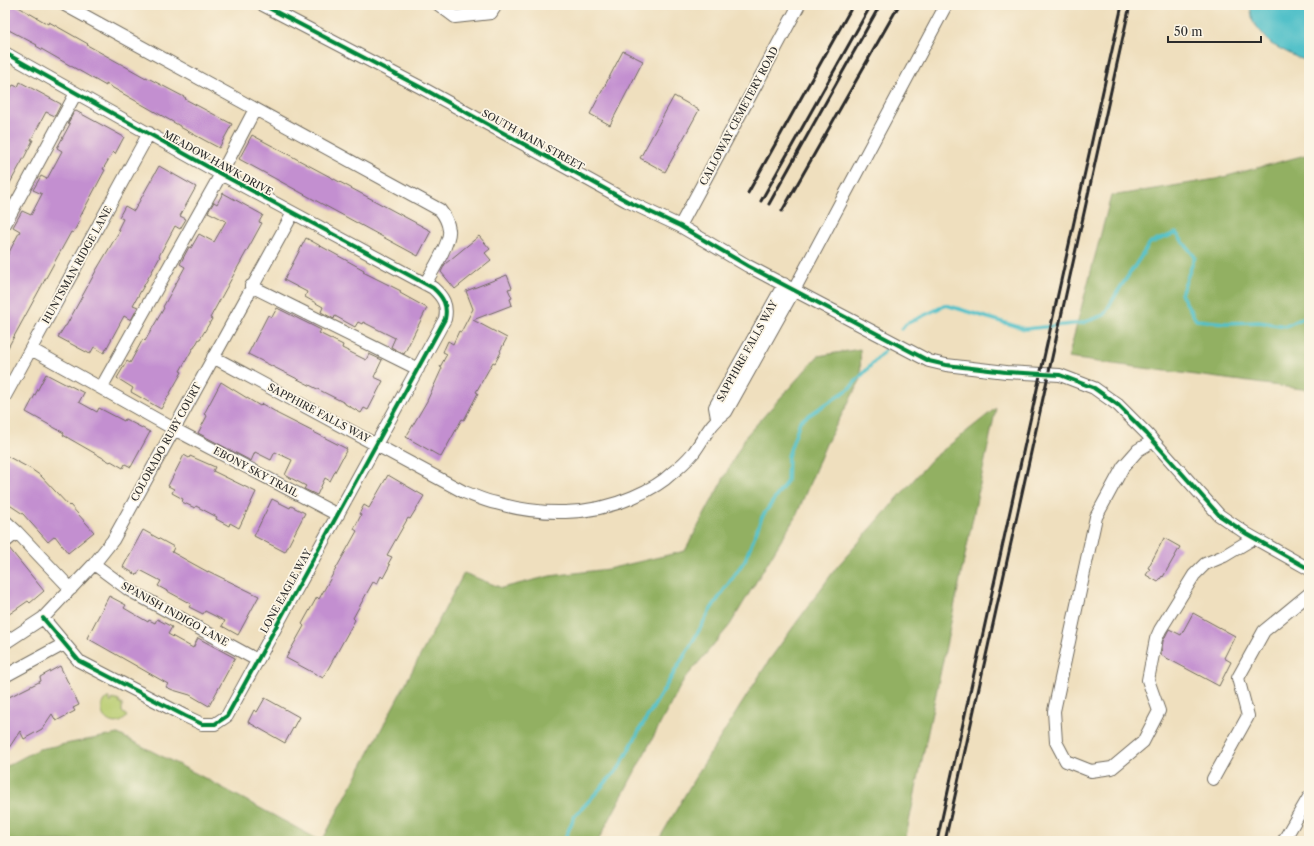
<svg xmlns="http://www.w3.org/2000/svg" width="1314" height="846" font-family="'Libre Caslon Text',serif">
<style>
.green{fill:#b8cc70;stroke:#727c4e}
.forest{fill:#92b062;stroke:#5e6e46}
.water{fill:#53c1c9;stroke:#3f767a}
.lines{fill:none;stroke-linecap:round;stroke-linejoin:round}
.stream{stroke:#53c1c9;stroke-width:3.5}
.building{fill:#c38fd0}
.minor-casing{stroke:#706a5e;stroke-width:14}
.minor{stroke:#fff;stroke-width:12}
.rail{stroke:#2b2b2b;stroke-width:3}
.cycleway-casing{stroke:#fcf5e5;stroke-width:6}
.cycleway{stroke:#00873e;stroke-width:4}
.labels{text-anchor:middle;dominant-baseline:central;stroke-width:3.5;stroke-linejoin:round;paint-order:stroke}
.street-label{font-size:10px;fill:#2b2b2b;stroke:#fcf5e5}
</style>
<rect width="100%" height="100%" fill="#fcf5e5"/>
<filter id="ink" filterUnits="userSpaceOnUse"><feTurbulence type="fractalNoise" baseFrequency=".025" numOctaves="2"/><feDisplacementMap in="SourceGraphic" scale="8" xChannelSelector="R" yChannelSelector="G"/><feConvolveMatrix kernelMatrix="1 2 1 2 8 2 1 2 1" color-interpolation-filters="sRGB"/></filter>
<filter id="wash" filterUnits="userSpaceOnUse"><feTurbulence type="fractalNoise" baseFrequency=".012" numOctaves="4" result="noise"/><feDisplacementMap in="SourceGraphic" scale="16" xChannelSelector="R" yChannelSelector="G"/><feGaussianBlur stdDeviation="0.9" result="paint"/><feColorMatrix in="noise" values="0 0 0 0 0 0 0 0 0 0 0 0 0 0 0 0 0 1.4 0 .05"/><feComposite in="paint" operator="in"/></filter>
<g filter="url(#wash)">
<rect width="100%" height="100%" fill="#efdfbe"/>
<path class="green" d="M107,698H109L110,702H112V699L120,701L119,703L122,704V712L127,716C116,733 91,715 107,698Z"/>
<path class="forest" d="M1309,154V390L1068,358L1111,196L1216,179Z
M860,349L861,379L826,444L797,514L730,625L683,681L598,841H322L464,573L502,588L550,576L608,569L685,551L746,436L818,356Z
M996,408L905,841H658L696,776L770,659L836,568L932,459Z
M118,734L197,774L321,841H5V767L39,749Z"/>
<path class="water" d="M1250,5H1309V61L1298,58L1271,44L1253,22Z"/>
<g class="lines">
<path class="stream" d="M902,329L906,324L946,305L1025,329L1082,323L1104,315L1118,291L1150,243L1176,233L1195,257L1181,294L1196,320L1226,323L1259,322L1286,326L1309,315
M564,841L574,817L619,768L640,729L689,648L711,609L745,560L762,517L787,481L788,456L800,421L849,389L885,350"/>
</g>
<g id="blocks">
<path class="building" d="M5,5H15L48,24L49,22L88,44L87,45L146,78V77L186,98L185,99L232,124L219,148L180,127V126L106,84V86L36,46L37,45L5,28Z
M623,51L643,61L610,125L590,114Z
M20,82L61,104L55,116L46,112L31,140H33L25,156L5,192V105L8,98L6,97L13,85L18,87Z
M674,96L699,110L665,172L640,158Z
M76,111L124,137L115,154L113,152L103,169L105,170L79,219L80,220L73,233L71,232L5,353V260L20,231L13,227L22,211L31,215L42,194L33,190L41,176L47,179L62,151L57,148L70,124L68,123L74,112Z
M252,135L431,231L418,256L239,159Z
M159,166L196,187L180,216L186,219L180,229L175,226L159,256L160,257L133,305L138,307L131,320L124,316L104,353L94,347L90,354L58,337L65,326H66L97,269L120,230L118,229L123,219L119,217L125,206L134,211Z
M223,193L263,215L259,222L262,223L210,318L212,319L200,339H199L194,348H193L180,371L182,372L161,409L131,392L133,388L117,378L127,361L130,363L143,339L145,341L164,308L163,307L185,267L180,264L189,247L191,248L199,234L214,242L226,221L208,212L214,202L217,204Z
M479,236L490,249L485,253L491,260L455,289L441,272L445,264Z
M306,238L364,270L363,272L401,291L400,293L427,308L404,354L391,347L395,338L363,322L362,324L358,322L355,327L335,316L334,319L321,312L323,307L305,297L307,292L284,280Z
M507,275L512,288L508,289L512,298L510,299L512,305L473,320L507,338L500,351L501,352L495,363L493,362L476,392L478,393L464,420L462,419L441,457L406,437L427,401L442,368L440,367L447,354L443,352L448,341L453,344L459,331L461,332L473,309L466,291Z
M277,308L321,330L319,333L343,345L342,348L366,360L369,354L382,360L374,377L383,381L368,410L364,408L361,413L345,404V403L248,354L268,315L272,317Z
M46,374L67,385V384L84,393L79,402L97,412L99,408L124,421L125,419L150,432L131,467L125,464L123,468L111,461L110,462L63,435L64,433L26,412Z
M221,382L260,406L262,404L276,412V413L347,449L330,481L325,478L317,495L304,489L306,486L285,475L292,460L275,452L271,460L255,452L251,461L198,433L207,416L204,414Z
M5,455L31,469L41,476L69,506L70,505L94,532L68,553L55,536L48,542L23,514L5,502Z
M184,455L189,458L190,456L215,467L213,471L256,492L239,528L230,523L229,526L216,519L217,517L196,506L195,508L182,502L183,499L172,493L174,489L168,486Z
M388,475L424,496L410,519L408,518L387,555L392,557L388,564L390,565L383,578L381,576L377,584L373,582L353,618L355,620L323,678L286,658L304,626L302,624L317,597L319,599L357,531L354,529L361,515L359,514L364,505L369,508Z
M272,499L290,508L291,506L305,513L285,552L254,536Z
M143,530L174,547L172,552L188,561L208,572V571L259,596L238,635L222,626L225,621L205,611L203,614L189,607L191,604L158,586L161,581L140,570L137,575L123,567Z
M1164,538L1180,547L1163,577L1162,576L1158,582L1146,575L1150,569L1148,568Z
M9,548L44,591L30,603L28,601L5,617V549Z
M109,596L126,605L124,608L148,622L149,620L155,623L157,619L172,627L168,634L193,648L198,638L235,658L209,706L190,695L173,690L166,687L168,684L87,638Z
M1193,613L1235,636L1224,658L1231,662L1219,686L1161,655L1163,641L1169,629L1181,635Z
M60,666L79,705L73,708L75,711L56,721L52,714L42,729L24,739L20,731L5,754V699L41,681L40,677Z
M265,698L299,717L285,743L248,722L254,710L257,712Z"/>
</g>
</g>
<g filter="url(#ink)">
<use href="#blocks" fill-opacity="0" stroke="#706a5e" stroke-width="1"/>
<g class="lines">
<defs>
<path id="minor" d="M65,5L440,210C445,216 448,222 449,230C451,241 432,272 425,284
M263,5L422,88L627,201L680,226L748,266L929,361L946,365L1006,372L1060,375L1094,388L1118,405L1147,434L1219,515L1247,534L1309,569
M439,5L455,17L491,13L496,5
M5,53L219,173L433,288C443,297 448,305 445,319L227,716L215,724H202L185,716L79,661L43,618
M5,224L76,93
M680,226L799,5
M251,286L418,369
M31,349L174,429L338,515
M213,357L464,492C475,496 485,501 496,503C541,516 590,516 633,497C647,491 661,484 672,473C680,467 688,459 694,452C705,437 710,423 726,412L794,290L946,5
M101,388L221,174L255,109
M5,396L149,133
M717,418L715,407L784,284
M1153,441L1138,450L1123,467L1096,517L1054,711L1056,742L1066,761L1091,771L1112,768L1143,742L1159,711L1148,680L1156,639L1160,630L1194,575L1205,564L1224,556L1254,538
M5,521L17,532L71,589
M5,542L17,532
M94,564L129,590L257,660
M5,643L43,618L94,564L113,540L293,213
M5,676L64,644
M1213,779L1248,716L1238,678L1264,631L1309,594
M1284,840L1309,797"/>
</defs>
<use href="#minor" class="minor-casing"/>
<use href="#minor" class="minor"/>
<path class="rail" d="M748,193L853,5
M761,201L871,5
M769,204L880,5
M782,211L899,5
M937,841L1122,5
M945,841L1130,5"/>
<defs>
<path id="cycleway" d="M263,5L422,88L627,201L680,226L748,266L929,361L946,365L1006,372L1060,375L1094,388L1118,405L1147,434L1219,515L1247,534L1309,569
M5,53L219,173L433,288C443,297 448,305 445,319L227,716L215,724H202L185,716L79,661L43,618"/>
</defs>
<use href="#cycleway" class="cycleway-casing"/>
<use href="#cycleway" class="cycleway"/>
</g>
</g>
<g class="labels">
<g class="street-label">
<text transform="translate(739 116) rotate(-62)">CALLOWAY CEMETERY ROAD</text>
<text transform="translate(533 140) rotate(29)">SOUTH MAIN STREET</text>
<text transform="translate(218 163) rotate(29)">MEADOW HAWK DRIVE</text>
<text transform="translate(77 265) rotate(-61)">HUNTSMAN RIDGE LANE</text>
<text transform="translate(747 351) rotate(-61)">SAPPHIRE FALLS WAY</text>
<text transform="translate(319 413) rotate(28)">SAPPHIRE FALLS WAY</text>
<text transform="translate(166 442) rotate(-61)">COLORADO RUBY COURT</text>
<text transform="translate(256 472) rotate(28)">EBONY SKY TRAIL</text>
<text transform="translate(286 591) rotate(-61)">LONE EAGLE WAY</text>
<text transform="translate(175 614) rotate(29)">SPANISH INDIGO LANE</text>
</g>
</g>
<rect width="1314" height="846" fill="none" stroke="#fcf5e5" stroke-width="20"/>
<path d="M1168 36v6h93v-6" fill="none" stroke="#2b2b2b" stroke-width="2"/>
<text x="1174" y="36" font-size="12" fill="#2b2b2b" stroke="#fcf5e5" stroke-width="3" paint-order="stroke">50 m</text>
</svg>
